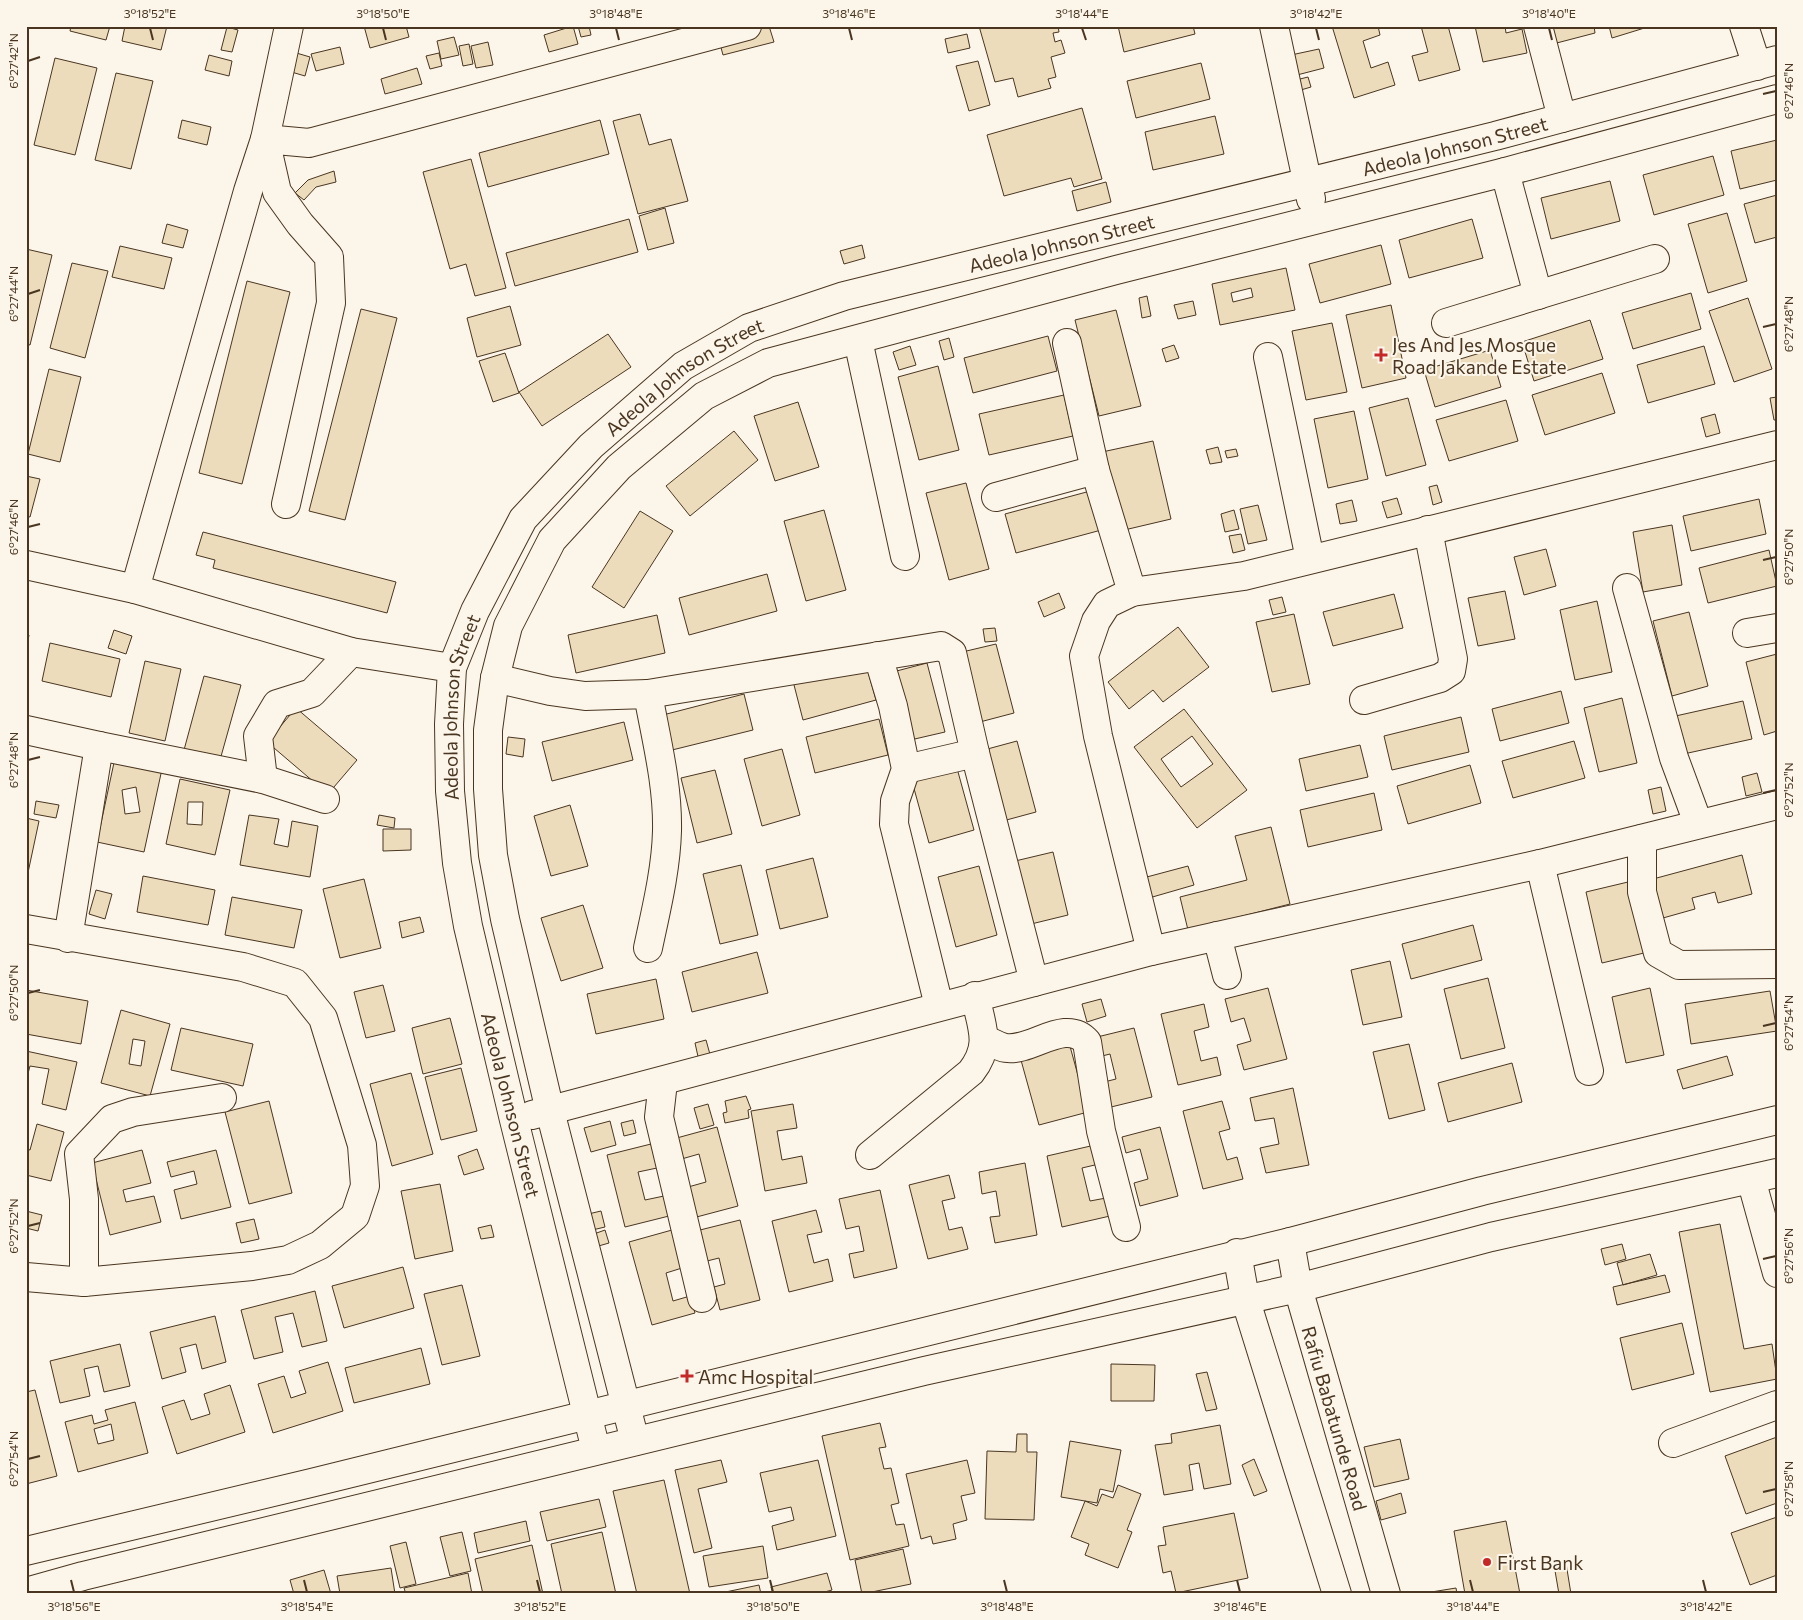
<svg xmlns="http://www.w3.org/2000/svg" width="1803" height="1620" font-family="Commissioner,sans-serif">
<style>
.building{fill:#ecdcbc;stroke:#4a3520;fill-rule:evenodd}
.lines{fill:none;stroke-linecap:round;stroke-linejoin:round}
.minor-casing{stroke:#4a3520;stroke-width:30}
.minor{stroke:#fbf6e9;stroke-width:28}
.ticks{fill:none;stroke:#4a3520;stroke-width:2}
.poi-dot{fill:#c62828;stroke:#fbf6e9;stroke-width:2}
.labels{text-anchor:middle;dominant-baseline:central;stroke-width:4;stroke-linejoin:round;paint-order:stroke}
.street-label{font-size:19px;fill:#4a3520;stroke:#fbf6e9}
.poi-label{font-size:19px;fill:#4a3520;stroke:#fbf6e9;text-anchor:start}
.neatline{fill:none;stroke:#4a3520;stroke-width:2}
.ticks-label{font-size:12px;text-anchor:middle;fill:#4a3520}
</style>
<rect width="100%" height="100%" fill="#fbf6e9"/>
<path class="building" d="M71,26H110L106,40L70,31Z
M125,26H167L161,50L122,41Z
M364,26H406L409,37L370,48Z
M573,26L578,44L549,52L544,35Z
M578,26H589L591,35L581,37Z
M769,26L774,42L723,55L719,40Z
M979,26H1058L1059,32L1053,33L1055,42L1061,40L1065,53L1051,57L1056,77L1048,79L1051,88L1018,97L1013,78L995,82Z
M1118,26H1193L1195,34L1124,52Z
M1332,26H1378L1380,35L1363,41L1371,68L1388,62L1395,85L1354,98Z
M1421,26H1448L1460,70L1419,81L1412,56L1428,52Z
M1475,26H1505L1506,33L1522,29L1527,53L1483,62Z
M1545,26H1594L1595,33L1549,45Z
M1609,26H1651L1612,38Z
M227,27L238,30L232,52L221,50Z
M967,34L970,48L948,53L945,39Z
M454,37L459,55L441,59L437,41Z
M488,42L493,65L476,68L471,46Z
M469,44L473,64L463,66L459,46Z
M340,47L344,64L316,71L311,54Z
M1319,49L1324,68L1297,75L1291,55Z
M293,52L310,57L305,76L288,71Z
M439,53L442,66L430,69L426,56Z
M209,55L232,61L229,76L205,70Z
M55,58L97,68L75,155L34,145Z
M978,61L990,105L969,111L956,66Z
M1201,63L1210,99L1136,118L1127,81Z
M417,68L422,84L385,94L381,79Z
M116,73L153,81L131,169L95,160Z
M1308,77L1311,87L1294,92L1292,81Z
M1082,108L1102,179L1074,187L1071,178L1004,196L987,135Z
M640,114L649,145L671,139L688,201L638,214L613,121Z
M1215,116L1224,154L1153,170L1145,132Z
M182,120L211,127L207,145L178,138Z
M600,120L609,154L488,187L479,153Z
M1777,140V180L1740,189L1731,151Z
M1713,156L1724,195L1654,215L1643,175Z
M471,159L506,288L475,296L466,264L450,269L423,172Z
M334,171L336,182L316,187L304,200L295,193L308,180Z
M1610,181L1620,221L1551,239L1541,198Z
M1106,182L1111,202L1077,211L1072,191Z
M1777,195V237L1755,243L1744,204Z
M665,208L674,243L648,250L639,216Z
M1727,213L1747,281L1708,293L1688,224Z
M629,219L638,252L515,286L506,253Z
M1472,219L1483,258L1409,278L1399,240Z
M167,224L188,230L183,248L162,243Z
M862,245L865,258L844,264L840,251Z
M1381,245L1391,284L1320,303L1309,264Z
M120,246L172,258L164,289L112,277Z
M26,249L52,255L30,345L26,344Z
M72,263L108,271L85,358L50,348Z
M1286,268L1295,310L1220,325L1212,284ZM1251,288L1253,297L1233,302L1231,293Z
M247,281L290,292L242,484L199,473Z
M1691,293L1701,329L1633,349L1622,313Z
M1147,296L1151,316L1142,318L1139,298Z
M1748,298L1772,369L1734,382L1709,311Z
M1193,301L1196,315L1178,319L1174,305Z
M1391,305L1406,378L1362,388L1346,315Z
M510,306L521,345L477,357L467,318Z
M361,309L397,318L345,520L309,511Z
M1116,310L1141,406L1099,416L1075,320Z
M1590,320L1603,359L1534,381L1522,342Z
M1332,323L1347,392L1306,400L1292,331Z
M608,334L631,367L542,426L519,392Z
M1048,336L1057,371L973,393L964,358Z
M949,338L954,357L944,360L939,341Z
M1174,345L1179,358L1166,362L1162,349Z
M910,346L916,365L899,370L893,352Z
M1704,346L1715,384L1648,403L1637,365Z
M1490,350L1501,387L1435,407L1424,370Z
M505,353L519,393L493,402L479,361Z
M938,366L959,450L919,460L898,377Z
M49,369L81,377L60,462L28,454Z
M1602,373L1615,413L1545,435L1532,395Z
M1064,395L1073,436L989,455L979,414Z
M1777,397V420H1774L1770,398Z
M1408,398L1426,465L1386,476L1369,408Z
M1506,400L1518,441L1449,461L1436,420Z
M798,402L819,467L775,481L754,416Z
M1354,411L1368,479L1328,488L1314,419Z
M1715,414L1720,433L1706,437L1701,418Z
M734,431L758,460L690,516L666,486Z
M1153,441L1171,519L1120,531L1102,452Z
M1218,447L1222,462L1210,464L1206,450Z
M1236,449L1238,456L1227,458L1225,451Z
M26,476L40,479L30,517L26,516Z
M966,483L989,569L949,580L926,493Z
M1437,485L1442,502L1433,505L1429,487Z
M1094,490L1105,529L1016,553L1005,514Z
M1397,498L1402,514L1387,518L1382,502Z
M1759,499L1766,534L1691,551L1683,516Z
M1352,500L1357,521L1340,524L1336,504Z
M1258,505L1267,540L1248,544L1240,509Z
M824,510L846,590L806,601L784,521Z
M1234,510L1239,529L1225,532L1221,514Z
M640,511L673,531L624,608L592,587Z
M1672,525L1682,585L1643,592L1633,532Z
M203,532L396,582L387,613L213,568L215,560L196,555Z
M1241,534L1245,550L1233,553L1229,536Z
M1546,549L1556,586L1524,595L1514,557Z
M1769,550L1777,586L1708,603L1699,568Z
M767,574L777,611L689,635L679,598Z
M1505,591L1515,639L1478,646L1468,598Z
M1059,593L1065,608L1044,617L1038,602Z
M1394,594L1403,628L1333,646L1323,612Z
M1282,597L1286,612L1273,615L1269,600Z
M1597,601L1612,672L1575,680L1560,610Z
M1689,612L1708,686L1672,696L1653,621Z
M1294,614L1310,684L1272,692L1256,622Z
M657,615L665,653L576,673L568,635Z
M1178,627L1209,667L1163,702L1153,690L1129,709L1108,682Z
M995,628L997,641L985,642L983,629Z
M114,630L132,636L126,654L108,648Z
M26,635H29L26,651Z
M50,643L120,659L111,697L42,681Z
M996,644L1014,713L976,723L958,653Z
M1777,654V731L1764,735L1746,662Z
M145,661L181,669L165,741L129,733Z
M865,661L876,700L803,720L793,681Z
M927,663L945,732L906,741L889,673Z
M204,676L241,685L220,760L184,750Z
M1561,691L1569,723L1500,741L1492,709Z
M744,694L753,730L668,751L659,716Z
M1622,698L1637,763L1599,772L1584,708Z
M1743,701L1752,739L1679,755L1671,717Z
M296,708L357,760L328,794L267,742Z
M1184,709L1247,790L1197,828L1134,747ZM1192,736L1213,764L1181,787L1161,759Z
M1461,717L1469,752L1392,770L1384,736Z
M879,719L888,755L815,773L806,737Z
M624,722L633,760L552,781L542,742Z
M508,737L525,739L523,757L506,754Z
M1017,741L1036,812L999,822L980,751Z
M1574,741L1585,778L1513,798L1502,761Z
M1360,745L1368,777L1306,791L1299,759Z
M782,749L800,815L762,826L744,759Z
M115,758L162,769L144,852L97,842ZM136,787L140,812L125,814L122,790Z
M955,761L974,830L929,843L910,774Z
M1470,765L1481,803L1408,824L1397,786Z
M715,770L732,834L697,843L681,778Z
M1757,773L1762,792L1746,796L1742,777Z
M180,779L230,790L215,855L166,844ZM188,802H203L202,825L187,824Z
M1661,787L1666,811L1653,814L1648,790Z
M1374,793L1382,830L1308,847L1300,810Z
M36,801L59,805L56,818L34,814Z
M570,805L588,866L551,876L534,816Z
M249,815L279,819L274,844L288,847L292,821L318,826L310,877L240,865Z
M379,815L395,818L394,828L377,825Z
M26,818L39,821L26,882Z
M1271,827L1290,904L1188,930L1180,897L1247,880L1235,836Z
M383,829H411V850L383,851Z
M1053,852L1068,915L1027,925L1011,862Z
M1742,855L1752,894L1718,903L1715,892L1692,898L1695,909L1663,918L1653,879Z
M813,858L828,917L780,929L766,870Z
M741,865L758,935L720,944L703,874Z
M979,866L997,935L956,947L938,877Z
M1188,866L1194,885L1149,898L1143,878Z
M143,876L215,890L208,925L137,912Z
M364,879L381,948L340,958L323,889Z
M1628,882L1644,953L1602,963L1586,892Z
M96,890L112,894L105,919L89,914Z
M232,897L302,910L294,948L225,935Z
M583,905L603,968L561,981L541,918Z
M420,917L424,932L402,938L399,922Z
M1473,925L1482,960L1411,979L1402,944Z
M757,952L768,993L692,1012L682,972Z
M1390,961L1402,1017L1363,1025L1351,970Z
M1488,978L1505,1048L1461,1059L1444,989Z
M656,979L664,1019L596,1034L587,994Z
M383,985L395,1031L366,1038L354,992Z
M1268,988L1287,1059L1244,1070L1237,1045L1251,1041L1244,1018L1231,1022L1225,999Z
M1650,988L1664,1055L1626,1063L1612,997Z
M26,990L88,1001L81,1044L26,1034Z
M1770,991L1777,1031L1691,1044L1685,1004Z
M1101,999L1106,1016L1087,1022L1082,1004Z
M1204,1004L1209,1027L1194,1031L1201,1061L1217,1057L1221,1075L1178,1085L1161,1014Z
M121,1010L170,1024L150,1096L101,1083ZM133,1039L145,1041L141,1066L129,1064Z
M450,1018L462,1064L423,1074L412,1028Z
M181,1028L253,1044L243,1086L171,1070Z
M1134,1028L1152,1097L1111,1107L1104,1082L1116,1079L1110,1054L1098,1057L1093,1038Z
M1068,1039L1088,1112L1039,1125L1019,1053Z
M706,1040L711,1058L699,1061L695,1043Z
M1409,1044L1425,1110L1389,1119L1373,1052Z
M26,1051L77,1062L66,1110L42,1104L49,1069L30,1066L26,1081Z
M1727,1056L1733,1075L1683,1089L1677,1070Z
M1512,1063L1522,1102L1448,1122L1438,1083Z
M461,1068L477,1131L441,1140L425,1077Z
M411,1073L433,1154L392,1166L370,1084Z
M1293,1088L1309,1165L1266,1173L1260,1148L1279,1144L1274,1118L1255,1121L1250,1098Z
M746,1096L751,1109L748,1110L749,1118L725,1123L723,1113L727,1112L725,1101Z
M269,1101L292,1193L249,1204L225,1112Z
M1222,1101L1230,1129L1219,1132L1227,1160L1237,1157L1243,1179L1203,1189L1183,1111Z
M708,1104L714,1125L700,1129L694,1108Z
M793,1104L797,1128L777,1131L782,1160L802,1156L807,1183L765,1191L751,1111Z
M633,1120L636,1133L624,1136L621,1123Z
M610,1121L616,1145L591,1152L584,1128Z
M37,1124L64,1132L51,1181L26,1175V1149L30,1150Z
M717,1127L738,1206L689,1219L681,1189L706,1182L699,1154L678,1160L673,1139Z
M1160,1127L1178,1196L1140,1206L1134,1183L1148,1179L1140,1149L1126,1153L1122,1137Z
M651,1144L657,1168L638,1172L645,1200L664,1196L669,1216L625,1227L607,1155Z
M1095,1145L1099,1164L1082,1168L1090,1201L1106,1198L1110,1216L1062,1227L1047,1156Z
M477,1149L484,1169L464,1175L458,1156Z
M142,1150L151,1183L123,1190L126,1202L154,1196L161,1222L110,1235L92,1163Z
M216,1150L231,1207L181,1219L174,1190L197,1184L194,1171L171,1177L167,1162Z
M1025,1163L1037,1235L995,1243L990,1217L1000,1216L996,1191L982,1194L979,1172Z
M949,1175L955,1198L942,1201L949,1230L962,1227L968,1249L928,1259L909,1185Z
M440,1184L453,1251L415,1259L401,1191Z
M880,1190L897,1268L854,1278L849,1254L864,1251L859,1226L846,1229L839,1199Z
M816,1210L822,1232L807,1235L814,1263L828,1259L833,1281L789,1292L772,1221Z
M26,1211L42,1215L38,1231L26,1228Z
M601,1211L605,1227L588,1231L584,1215Z
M254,1219L259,1239L241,1243L236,1223Z
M740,1220L760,1300L720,1310L714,1287L725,1284L719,1258L707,1261L700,1230Z
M1720,1224L1744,1349L1772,1344L1777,1379L1710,1392L1679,1232Z
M491,1225L494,1237L481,1239L478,1228Z
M605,1230L609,1243L595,1247L591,1235Z
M672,1230L682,1268L666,1273L673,1301L690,1296L695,1313L652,1325L629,1242Z
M1622,1244L1626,1259L1605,1265L1601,1249Z
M1650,1254L1657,1275L1623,1285L1617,1263Z
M403,1267L414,1308L344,1328L332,1286Z
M1665,1275L1670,1292L1617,1305L1613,1287Z
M462,1285L480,1356L442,1365L424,1294Z
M315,1291L327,1341L302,1347L293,1313L275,1317L283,1352L254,1359L241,1310Z
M215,1316L226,1362L202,1369L196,1344L180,1348L186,1372L162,1379L150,1332Z
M1682,1323L1694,1374L1632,1390L1620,1338Z
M120,1344L130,1386L104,1392L98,1366L84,1369L90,1396L60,1403L50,1361Z
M421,1348L430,1384L354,1403L345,1368Z
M328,1362L343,1411L273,1433L258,1384L284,1376L291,1398L306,1393L299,1371Z
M1111,1364L1155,1365L1154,1401H1111Z
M1207,1372L1217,1409L1206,1411L1196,1374Z
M230,1385L245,1432L177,1454L162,1407L184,1400L191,1420L210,1414L204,1394Z
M35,1390L57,1476L26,1484V1392Z
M135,1402L148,1453L78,1472L65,1422L92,1415L94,1424L108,1420L105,1410ZM111,1424L114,1440L98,1444L94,1429Z
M880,1423L886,1447L879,1448L884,1469L891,1468L899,1503L891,1505L896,1525L904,1524L909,1546L850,1560L822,1436Z
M1220,1425L1231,1484L1204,1489L1199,1463L1189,1465L1193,1490L1164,1495L1155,1445L1172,1443L1171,1434Z
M1017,1434H1027V1452H1037L1034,1520L985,1519L987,1451L1016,1452Z
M1777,1437V1503L1746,1514L1725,1456Z
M1400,1439L1409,1479L1374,1487L1364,1447Z
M1070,1441L1121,1450L1113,1492L1100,1489L1097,1503L1061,1497Z
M1254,1459L1267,1491L1254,1496L1242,1465Z
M721,1460L727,1482L698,1489L712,1548L694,1553L675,1470Z
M818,1460L836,1536L777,1550L772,1526L794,1520L791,1507L769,1512L760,1473Z
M967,1460L975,1493L961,1496L967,1520L953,1524L956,1539L933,1544L931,1536L921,1539L906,1474Z
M664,1480L690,1594H637L613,1491Z
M1118,1485L1141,1494L1127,1530L1132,1532L1118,1568L1085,1555L1089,1544L1071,1537L1085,1501L1097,1506L1102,1494L1113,1498Z
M1401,1493L1406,1513L1381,1520L1376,1501Z
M599,1499L606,1527L547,1541L540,1512Z
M1234,1513L1248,1578L1176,1593L1171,1571L1163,1573L1158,1546L1166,1545L1163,1527Z
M1777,1517V1575L1750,1585L1731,1533Z
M526,1521L530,1541L478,1553L474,1533Z
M1506,1521L1520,1594H1465L1454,1531Z
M462,1532L471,1571L450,1576L440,1537Z
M602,1532L616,1594H562L551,1544Z
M406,1542L416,1584L400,1588L390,1546Z
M532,1545L543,1594H483L475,1559Z
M763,1546L768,1578L709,1587L703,1556Z
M903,1549L911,1584L862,1594L855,1560Z
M1566,1563L1571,1594H1559L1554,1565Z
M391,1568L395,1594H340L337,1576Z
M324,1570L331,1594H294L290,1580Z
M468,1573L472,1594H406L404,1588Z
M827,1573L832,1590L817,1594H773L771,1587Z
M759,1585L761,1594H716Z
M1456,1588L1457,1594H1419Z"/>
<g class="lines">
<defs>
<g id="minor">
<path d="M1274,26L1311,199"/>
<path d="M1538,26L1562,118"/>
<path d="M1744,26L1757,66"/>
<path d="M1505,172L1538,295"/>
<path d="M1446,323L1655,259"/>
<path d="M858,340L905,556"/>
<path d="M1067,343L1095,470L1132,592"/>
<path d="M1268,357L1310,559"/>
<path d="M996,497L1095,470"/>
<path d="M286,504L331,303L329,257L300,224L277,192L265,139L309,143L747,26"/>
<path d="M26,565L135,589L351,652L452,668"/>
<path d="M1627,588L1674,758L1698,823"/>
<path d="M135,589L248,191L265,139L289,26"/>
<path d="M1747,633L1777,628"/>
<path d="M878,656L893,706L906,769L895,801L894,824L939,1006"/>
<path d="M495,678L550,691L585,696L648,694C656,739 668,784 667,831C666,870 656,910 648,948"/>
<path d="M648,694L941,646L952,653L975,753L1034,982"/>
<path d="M1364,700L1440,678L1451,671L1453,659L1428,530"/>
<path d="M26,730L99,746L68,938"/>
<path d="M99,746L263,779L325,799"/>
<path d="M906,769L975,753"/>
<path d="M263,779L258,736L277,704L312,693L351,652"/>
<path d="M1642,839V892L1658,953L1679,965L1777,964"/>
<path d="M1540,864L1589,1071"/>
<path d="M26,929L243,967L295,983L323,1018L362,1145L365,1186L355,1216L320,1245L288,1260L252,1266L84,1282L26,1277"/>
<path d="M1217,936L1227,975"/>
<path d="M1151,951L1098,736L1084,656L1096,621L1107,604L1132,592L1244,576L1777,445"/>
<path d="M984,1039C991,1042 999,1047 1006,1048C1031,1052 1066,1017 1087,1042L1101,1131L1126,1227"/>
<path d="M663,1082L659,1117L702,1298"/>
<path d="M532,1115L1151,951L1540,864L1777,805"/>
<path d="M870,1155L971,1072C992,1045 982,1028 975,996"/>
<path d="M1751,1179L1777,1273"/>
<path id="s1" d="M1290,1242L1298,1288L1386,1594"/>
<path d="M1237,1253L1245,1298L1337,1594"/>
<path d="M84,1282V1199L79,1154L112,1119L133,1112L222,1098"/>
<path d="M635,1441L550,1111L505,919L493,855L488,789V730L495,678L508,626L552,540L619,467L704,396L768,363L1116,270L1505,172L1777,99"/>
<path d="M1673,1443L1777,1405"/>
<path id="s2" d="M596,1450L514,1120L468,926L457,863L450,791L449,724L452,668L475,611L523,519L591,446L683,366L749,328L844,296L1495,136L1777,60"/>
<path d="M26,1551L311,1483L1290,1242L1482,1191L1777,1120"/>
<path d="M26,1592L83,1576L924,1371L1298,1288L1491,1237L1777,1173"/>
</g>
</defs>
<use href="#minor" class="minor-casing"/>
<use href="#minor" class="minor"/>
</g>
<path class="ticks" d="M150,28L153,40M383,28L386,40M616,28L619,40M849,28L852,40M1082,28L1086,40M1316,28L1319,40M1549,28L1552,40M28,61L40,57M1763,94L1776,91M28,294L40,290M1763,327L1776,324M28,527L40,524M1763,560L1776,557M28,760L40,757M1763,793L1776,790M28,993L40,990M1763,1026L1776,1023M28,1226L40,1223M1763,1259L1776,1256M28,1459L40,1456M1763,1492L1776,1489M71,1580L74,1592M304,1580L307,1592M537,1580L540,1592M770,1580L773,1592M1004,1580L1007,1592M1237,1580L1240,1592M1470,1580L1473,1592M1703,1580L1706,1592"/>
<g class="poi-dot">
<path d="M1378.5 347.5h5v5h5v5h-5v5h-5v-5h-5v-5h5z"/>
<path d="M684.5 1368.5h5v5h5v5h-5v5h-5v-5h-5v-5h5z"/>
<circle cx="1487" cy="1562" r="5"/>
</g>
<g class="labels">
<g class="street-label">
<text stroke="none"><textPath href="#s2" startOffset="1991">Adeola Johnson Street</textPath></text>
<text stroke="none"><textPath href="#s2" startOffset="1586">Adeola Johnson Street</textPath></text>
<text stroke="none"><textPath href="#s2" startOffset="1181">Adeola Johnson Street</textPath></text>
<text stroke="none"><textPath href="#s2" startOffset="761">Adeola Johnson Street</textPath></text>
<text transform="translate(511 1105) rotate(76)">Adeola Johnson Street</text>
<text stroke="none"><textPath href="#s1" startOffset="182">Rafiu Babatunde Road</textPath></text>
</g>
<g class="poi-label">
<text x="1392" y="344">Jes And Jes Mosque<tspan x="1392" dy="22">Road Jakande Estate</tspan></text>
<text x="698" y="1376">Amc Hospital</text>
<text x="1497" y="1562">First Bank</text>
</g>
</g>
<rect width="1803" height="1620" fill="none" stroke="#fbf6e9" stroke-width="55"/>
<rect x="28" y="28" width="1748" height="1564" class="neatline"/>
<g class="ticks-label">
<text x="150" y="18">3°18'52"E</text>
<text x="383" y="18">3°18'50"E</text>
<text x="616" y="18">3°18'48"E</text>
<text x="849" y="18">3°18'46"E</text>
<text x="1082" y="18">3°18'44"E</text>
<text x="1316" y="18">3°18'42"E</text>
<text x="1549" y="18">3°18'40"E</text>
<text transform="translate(14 61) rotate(-90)" y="4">6°27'42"N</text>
<text transform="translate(1789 91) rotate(-90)" y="4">6°27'46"N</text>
<text transform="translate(14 294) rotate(-90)" y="4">6°27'44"N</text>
<text transform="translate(1789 324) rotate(-90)" y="4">6°27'48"N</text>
<text transform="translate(14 527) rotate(-90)" y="4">6°27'46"N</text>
<text transform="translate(1789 557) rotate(-90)" y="4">6°27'50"N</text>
<text transform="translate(14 760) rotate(-90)" y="4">6°27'48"N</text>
<text transform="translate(1789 790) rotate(-90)" y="4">6°27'52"N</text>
<text transform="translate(14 993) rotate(-90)" y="4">6°27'50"N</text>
<text transform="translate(1789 1023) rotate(-90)" y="4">6°27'54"N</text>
<text transform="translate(14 1226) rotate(-90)" y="4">6°27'52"N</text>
<text transform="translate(1789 1256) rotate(-90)" y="4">6°27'56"N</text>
<text transform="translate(14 1459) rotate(-90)" y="4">6°27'54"N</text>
<text transform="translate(1789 1489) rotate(-90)" y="4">6°27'58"N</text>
<text x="74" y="1611">3°18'56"E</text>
<text x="307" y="1611">3°18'54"E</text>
<text x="540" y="1611">3°18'52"E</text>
<text x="773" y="1611">3°18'50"E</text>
<text x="1007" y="1611">3°18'48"E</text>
<text x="1240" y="1611">3°18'46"E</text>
<text x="1473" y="1611">3°18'44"E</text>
<text x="1706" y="1611">3°18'42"E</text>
</g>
</svg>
